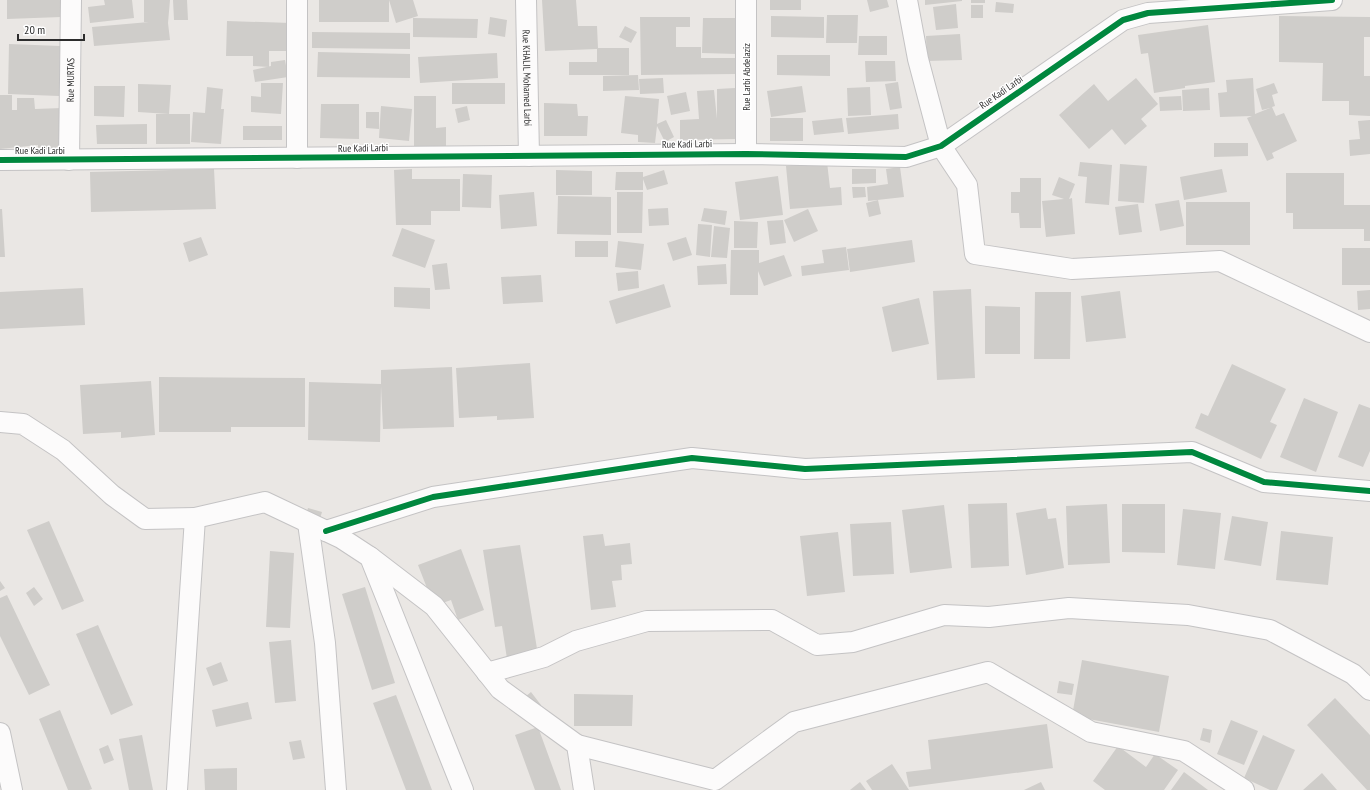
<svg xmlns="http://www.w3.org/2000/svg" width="1370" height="790" font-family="'PT Sans Narrow',sans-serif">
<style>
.building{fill:#cfcdca}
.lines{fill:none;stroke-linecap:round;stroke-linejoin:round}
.minor-casing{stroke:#c4c3c4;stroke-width:22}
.minor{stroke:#fcfbfb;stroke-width:20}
.cycleway-casing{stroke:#fff;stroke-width:8}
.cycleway{stroke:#00873e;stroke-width:6}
.labels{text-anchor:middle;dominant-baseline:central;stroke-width:3;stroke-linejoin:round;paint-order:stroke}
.street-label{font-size:10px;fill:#2d2d2d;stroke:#fff}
</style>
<rect width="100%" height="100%" fill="#eae7e4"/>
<path class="building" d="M7,0H61V17L7,19Z
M104,0H132L134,18L90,23L88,7L105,5Z
M144,0H170L168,23L170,40L94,46L92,27L149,22H144Z
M173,0H187L188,20H174Z
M319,0H413L418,16L396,23L389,0V22H319Z
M542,0H576L578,26H597L598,48H629V75H569V62H597V49L545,51Z
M770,0H801V10H770Z
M867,0H887L889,7L870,12Z
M925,0H962V1L925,5Z
M971,0H985V3H971Z
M996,2L1014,4L1013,13L995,12Z
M956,4L958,28L936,30L933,7Z
M971,5H983V18H971Z
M827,15H858L857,43H826Z
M771,16L824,17V38L771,37Z
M1279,16L1370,17V37H1364V76H1370V116L1349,115V101H1322L1323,63L1279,62Z
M490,17L507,20L505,37L488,34Z
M640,17H690V27H676V47H701V58H735L736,74L641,75Z
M413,18L478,19L477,38L413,37Z
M703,18H738L737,54L702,53Z
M227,21L291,23V51H269V67L253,66V56H226Z
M1208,25L1215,82L1185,86V88L1154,93L1148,53L1141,54L1138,35Z
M625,26L637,32L631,43L619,37Z
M312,32L410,33V49L312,48Z
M960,34L962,60L927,61L926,36Z
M859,36H887V55H858Z
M9,44L60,46L59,96L8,94Z
M318,52L410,54V78L317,77Z
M497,53L498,78L420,83L418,57Z
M777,55H830V76L777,75Z
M285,60L288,77L255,82L253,70L271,66V62Z
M865,61H895L896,81L866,82Z
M638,75L639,90L603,91V76Z
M663,78L664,93L640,94L639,79Z
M1136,78L1158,104L1141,119L1147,126L1125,145L1112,129L1089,149L1059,115L1094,84L1108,101Z
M1253,78L1255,114L1270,108L1262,110L1256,89L1274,83L1278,93L1272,95L1275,106L1272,107L1276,116L1284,113L1297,141L1272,153L1274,158L1267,161L1247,118L1252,116L1220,117L1218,93L1227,92L1226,80Z
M898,82L902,108L890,110L885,84Z
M261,83H283L281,114L251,112V96L261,97Z
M452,83H505V104H452Z
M138,84L171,85L169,114L138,112Z
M94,86H125L124,117L94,116Z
M802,86L806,112L771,117L767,91Z
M207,87L223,89L221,109H224L221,144L191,142L193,112L205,113Z
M870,87L871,115L848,116L847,88Z
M735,88L736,139L680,140V120L699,119L697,91L714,90L717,119V89Z
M1209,88L1210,110L1183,111L1182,90Z
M686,92L690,111L671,115L667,96Z
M0,95H12V110H17V98H34L35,109L62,108L63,150H38V145L0,149Z
M414,96H436V128L446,127V148H414Z
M625,96L659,99L657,124L666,120L674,137L665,142L657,126L655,143L638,142V135L621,133Z
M1181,96L1182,110L1160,111L1159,97Z
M544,103L577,104L578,116H588L587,136H544Z
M321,104H359V139L320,138Z
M381,106L412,109L409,141L379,138Z
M467,106L470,120L458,123L455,109Z
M366,112H379V129L366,128Z
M156,114H190V144H156Z
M898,114L899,129L848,134L846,118Z
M770,118H803V141H770Z
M842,118L844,132L814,135L812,121Z
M1370,120V154L1350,156L1349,140L1360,139L1358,121Z
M147,124V144H97L96,125Z
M243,126H282V140H243Z
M1214,143H1248V156L1214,157Z
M827,162L830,188L841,187L842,205L790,209L786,166Z
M1080,162L1112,165L1109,205L1085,203L1087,177L1078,176Z
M1120,164L1147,166L1144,203L1118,201Z
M900,167L904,197L868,201L867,187L888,184L886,169Z
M214,169L216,209L91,212L90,172Z
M412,169V179H460V211H431V225H396L394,170Z
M852,169H876V183L852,184Z
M1222,169L1227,192L1184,200L1180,177Z
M556,170L592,171V195H556Z
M664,170L668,184L647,190L643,179V190H615L616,172H643V177Z
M1286,173H1344V205H1370V241H1364V229H1293V213H1286Z
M463,174L492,175L491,208L462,207Z
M778,176L783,215L740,220L735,182Z
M1059,177L1075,184L1069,199L1072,198L1075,234L1046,237L1042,201L1064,199L1052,195Z
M1020,178H1041V228H1020L1019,213H1011V192H1020Z
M852,187H865L866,197L853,198Z
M534,192L537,226L501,229L499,195Z
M617,192H643L642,233H617Z
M558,196L611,197V235L557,234Z
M878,200L881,214L869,217L866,203Z
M1179,200L1184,226L1160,231L1155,204Z
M1186,202H1250V245H1186Z
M1138,204L1142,232L1119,235L1115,207Z
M668,208L669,225L649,226L648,209Z
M704,208L727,211L725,225L701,221Z
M0,209H2L5,257H0Z
M808,209L818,231L794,242L784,220Z
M783,220L786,243L770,245L767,221Z
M734,221L758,222L757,248H734Z
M698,224L712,225L710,257L696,255Z
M714,226L730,228L727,258L711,257Z
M402,228L435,240L425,268L392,256Z
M201,237L208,255L189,262L183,243Z
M686,237L692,255L673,261L667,243Z
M912,240L915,262L850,272L847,249Z
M575,241H608V257H575Z
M618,241L644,244L641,270L615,267Z
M846,247L849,270L802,276L801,266L824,263L822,250Z
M1342,248H1370V285H1342Z
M731,250H759V263L784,255L792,276L764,286L758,271V295H730Z
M447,263L450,289L435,290L432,265Z
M726,264L727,284L698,285L697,266Z
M638,271L639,288L618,291L616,273Z
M541,275L543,302L503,304L501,277Z
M664,284L671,307L616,324L609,301Z
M394,287L430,288V309L394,307Z
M83,288L85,325L0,329V292Z
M971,289L975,378L937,380L933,291Z
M1370,290V309L1358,310L1357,291Z
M1120,291L1126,338L1086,342L1081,296Z
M1035,292H1071L1070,359H1034Z
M919,298L929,344L892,352L882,307Z
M985,306L1020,307V354H985Z
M530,363L534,418L497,420V416L459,418L456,368Z
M1232,364L1286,389L1270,422L1277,425L1261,459L1195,428L1201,413L1208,416Z
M452,367L454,427L383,429L381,386L380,442L308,440L309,382L381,384V370Z
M159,377L305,378V427H231V432H159Z
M151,381L155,435L121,438V432L83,434L80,385Z
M1304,398L1338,412L1316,472L1280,457Z
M1359,404L1370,408V451L1363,467L1338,457Z
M1007,503L1009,566L971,568L968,504Z
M1107,504L1110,563L1068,565L1066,506Z
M1122,504H1165V553L1122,552Z
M944,505L952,568L910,573L902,510Z
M308,508L322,512L318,525L304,521Z
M1046,508L1048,519L1056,518L1064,568L1026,575L1016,513Z
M1183,509L1221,513L1215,569L1177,565Z
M1232,516L1268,522L1261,566L1224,560Z
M49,521L84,601L62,610L27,530Z
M891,522L894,574L853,576L850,524Z
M1281,531L1333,537L1328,585L1276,580Z
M838,532L845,592L807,596L800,536Z
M603,534L605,546L630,543L632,564L621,565L622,580L612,581L616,607L591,610L583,536Z
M520,545L540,667L509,672L502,626L495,627L483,550Z
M461,549L484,610L458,620L451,600L434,606L418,565Z
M270,551L294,553L290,628L266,627Z
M0,581L5,588L0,591Z
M34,587L43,599L34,606L26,593Z
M365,587L395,683L372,690L342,594Z
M7,595L50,685L29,695L0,636V598Z
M98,625L133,705L111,715L76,634Z
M291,640L296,701L275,703L269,642Z
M1082,660L1169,676L1159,732L1072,716Z
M221,662L228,681L213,686L206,668Z
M1059,681L1074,684L1072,695L1057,693Z
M531,692L541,705L530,714L519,702Z
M574,694L633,695L632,726H574Z
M396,695L432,790H406L373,703Z
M1335,698L1370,735V790H1367L1307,725Z
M248,702L252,719L216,727L212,710Z
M60,710L92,789L89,790H68L39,719Z
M1231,720L1258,731L1244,765L1217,754Z
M1047,724L1053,768L909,787L906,772L931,769L928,740Z
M538,727L561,790H535L515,735Z
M1203,728L1212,730L1210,743L1200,740Z
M142,735L153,790H129L119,739Z
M1263,735L1295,750L1277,790H1270L1244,778Z
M301,740L305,758L293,760L289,742Z
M108,745L114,760L104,764L99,749Z
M1118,746L1146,767L1155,754L1178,770L1164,790H1105L1093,781Z
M892,764L909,790H872L866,781Z
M237,768V790H205L204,769Z
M1184,772L1208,790H1171Z
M1322,773L1337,790H1303Z
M860,782L866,790H850Z
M1041,782L1045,790H1024Z"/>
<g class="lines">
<defs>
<g id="minor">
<path d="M297,0V158"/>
<path id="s1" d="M526,0L529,156"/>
<path d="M907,0L918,59L941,146L967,185L975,254L1072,269L1220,261L1370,332"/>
<path d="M746,154V0"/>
<path d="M0,160L746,154L906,157L941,146L1123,20L1148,13L1332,0"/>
<path id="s2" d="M69,160L71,0"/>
<path d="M0,422L23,424L63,450L112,495L145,519L195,518"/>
<path d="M308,523L325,643L336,790"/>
<path d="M326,531L433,497L692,458L805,469L1192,452L1264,482L1370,491"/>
<path d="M370,557L434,606L500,689L577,745L584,790"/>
<path d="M487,673L544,657L576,641L647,621L772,620L817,645L853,642L944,615L989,617L1069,608L1188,615L1270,630L1353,674L1370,690"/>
<path d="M0,733L12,790"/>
<path d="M577,745L715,780L794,722L988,672L1091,732L1184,751L1244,790"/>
<path d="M177,790L195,518L265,502L341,538L370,557L463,790"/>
</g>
</defs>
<use href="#minor" class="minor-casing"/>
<use href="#minor" class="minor"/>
<defs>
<path id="cycleway" d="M0,160L746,154L906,157L941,146L1123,20L1148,13L1332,0
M326,531L433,497L692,458L805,469L1192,452L1264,482L1370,491"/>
</defs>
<use href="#cycleway" class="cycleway-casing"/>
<use href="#cycleway" class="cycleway"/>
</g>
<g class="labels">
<g class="street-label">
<text transform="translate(746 77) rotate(-90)">Rue Larbi Abdelaziz</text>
<text stroke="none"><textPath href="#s1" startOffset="78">Rue KHALIL Mohamed Larbi</textPath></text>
<text stroke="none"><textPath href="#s2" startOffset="80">Rue MURTAS</textPath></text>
<text transform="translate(1001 92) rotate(-35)">Rue Kadi Larbi</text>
<text transform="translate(687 144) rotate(-1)">Rue Kadi Larbi</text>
<text transform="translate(363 148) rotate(-1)">Rue Kadi Larbi</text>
<text x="40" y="150">Rue Kadi Larbi</text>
</g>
</g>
<path d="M18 34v6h66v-6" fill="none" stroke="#2d2d2d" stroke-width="2"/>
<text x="24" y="34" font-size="12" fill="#2d2d2d" stroke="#ffffff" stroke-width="3" paint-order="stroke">20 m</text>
</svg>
